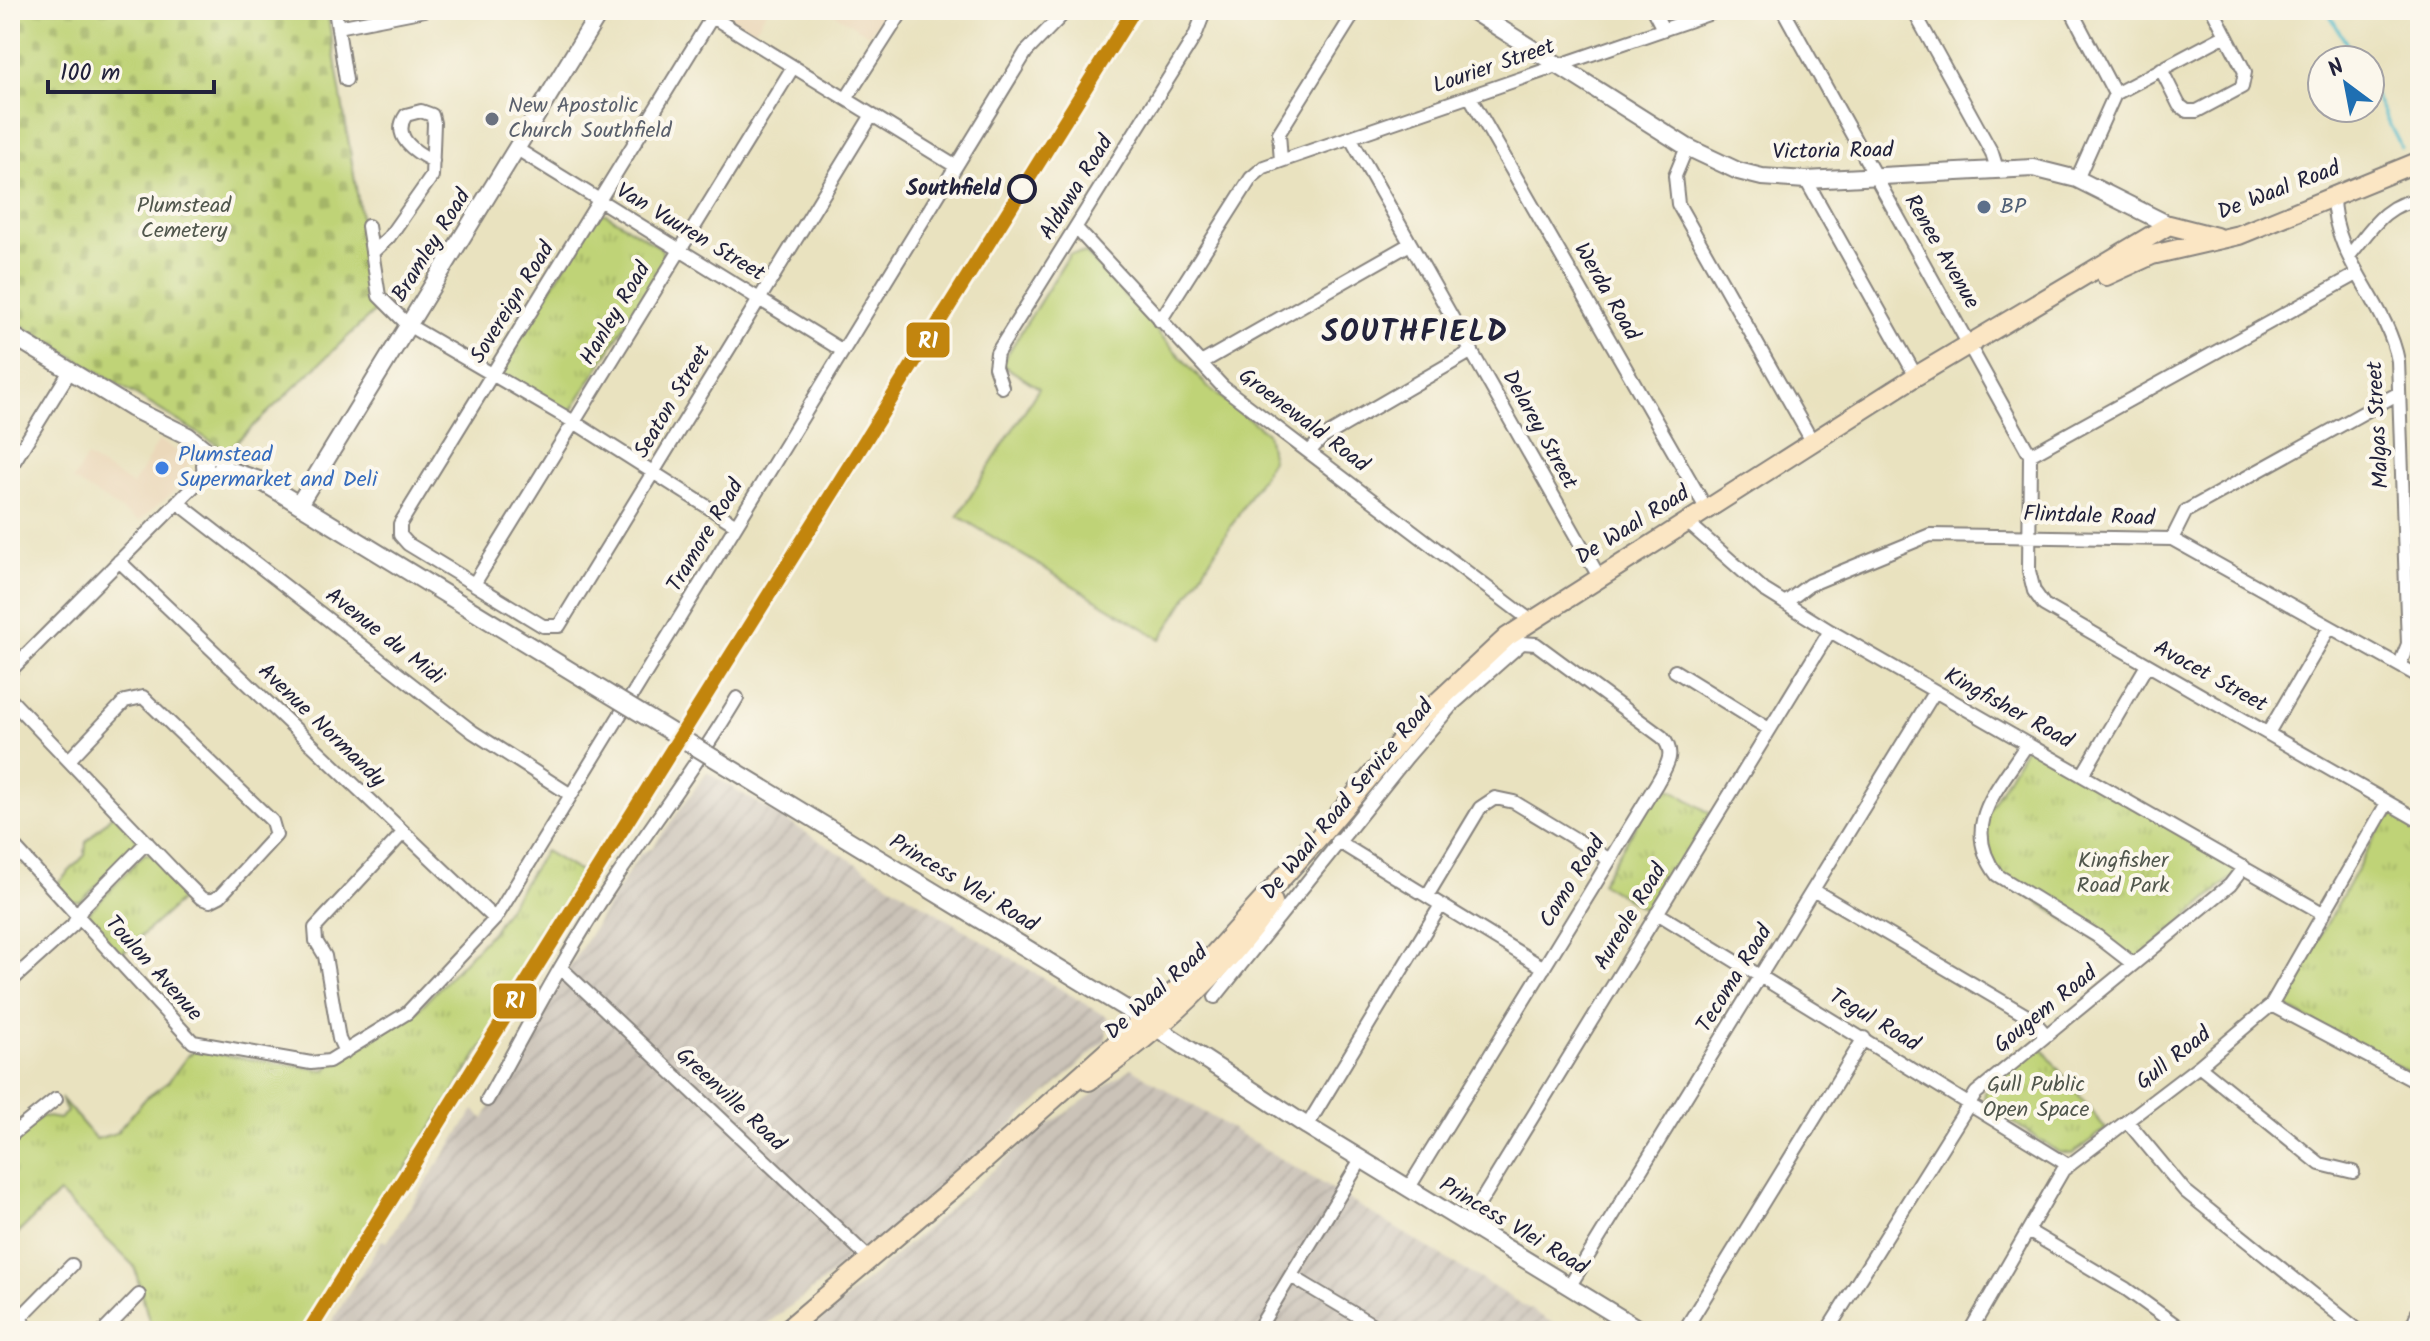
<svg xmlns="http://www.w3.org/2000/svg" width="2430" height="1341" font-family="Kalam,sans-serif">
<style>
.built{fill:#ebd8ba}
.industrial{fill:url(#industrial-furrows)}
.grass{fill:url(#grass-tufts);stroke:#707a59;stroke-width:2}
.cemetery{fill:url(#cemetery-stones);stroke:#707a59;stroke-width:2}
.pitch{fill:#bfd377;stroke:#707a59;stroke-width:2}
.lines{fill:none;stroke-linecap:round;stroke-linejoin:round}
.stream{stroke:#50bbcc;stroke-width:3}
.minor-casing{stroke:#86827d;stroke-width:16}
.tertiary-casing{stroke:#86827d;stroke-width:20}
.secondary-casing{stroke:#86827d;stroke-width:22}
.minor{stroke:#fff;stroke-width:12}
.tertiary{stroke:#fff;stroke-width:16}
.secondary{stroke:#fbe6c4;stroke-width:18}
.tertiary-bridge-casing{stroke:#86827d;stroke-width:20;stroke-linecap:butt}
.tertiary-bridge{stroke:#fff;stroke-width:16}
.rail-1-casing{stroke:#fbf7ec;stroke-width:20}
.rail-1{stroke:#c2850f;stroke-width:14}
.worship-dot{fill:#6b7280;stroke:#fbf7ec;stroke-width:3}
.stop-dot{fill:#fbf7ec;stroke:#22223b;stroke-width:4}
.service-dot{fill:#5c6f8a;stroke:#fbf7ec;stroke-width:3}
.shop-dot{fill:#3f7fe0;stroke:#fbf7ec;stroke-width:3}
.labels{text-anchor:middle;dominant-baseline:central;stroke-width:8;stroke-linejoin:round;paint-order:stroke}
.street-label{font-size:22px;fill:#22223b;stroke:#fbf7ec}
.worship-label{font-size:22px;fill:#5b616d;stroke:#fbf7ec;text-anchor:start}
.stop-label{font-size:22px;font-weight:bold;fill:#22223b;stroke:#fbf7ec;text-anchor:end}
.park-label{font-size:22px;fill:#51574d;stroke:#fbf7ec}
.service-label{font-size:22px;fill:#4e5e75;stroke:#fbf7ec;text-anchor:start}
.shop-label{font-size:22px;fill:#366cbe;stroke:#fbf7ec;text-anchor:start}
.district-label{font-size:30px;font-weight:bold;letter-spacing:2px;fill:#22223b;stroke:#fbf7ec}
.line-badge{stroke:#fbf7ec;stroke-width:3}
.badge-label{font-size:22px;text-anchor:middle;font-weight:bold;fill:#fff}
</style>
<defs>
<pattern id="industrial-furrows" width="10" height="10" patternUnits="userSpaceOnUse" patternTransform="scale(2)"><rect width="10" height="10" fill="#cbc3b8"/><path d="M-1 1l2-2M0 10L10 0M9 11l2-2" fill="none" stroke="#aea79f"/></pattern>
<pattern id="grass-tufts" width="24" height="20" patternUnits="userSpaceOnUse" patternTransform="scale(2)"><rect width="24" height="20" fill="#bfd377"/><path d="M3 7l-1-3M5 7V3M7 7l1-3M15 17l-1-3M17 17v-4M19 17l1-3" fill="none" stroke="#a4b568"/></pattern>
<pattern id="cemetery-stones" width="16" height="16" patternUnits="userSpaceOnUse" patternTransform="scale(2)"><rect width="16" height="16" fill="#bfd377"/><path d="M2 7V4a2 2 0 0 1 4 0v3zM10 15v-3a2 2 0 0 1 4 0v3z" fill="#a4b568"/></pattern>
</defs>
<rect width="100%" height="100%" fill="#fbf7ec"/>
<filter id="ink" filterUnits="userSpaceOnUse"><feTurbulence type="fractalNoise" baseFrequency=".0125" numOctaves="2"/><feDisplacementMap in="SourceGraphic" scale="16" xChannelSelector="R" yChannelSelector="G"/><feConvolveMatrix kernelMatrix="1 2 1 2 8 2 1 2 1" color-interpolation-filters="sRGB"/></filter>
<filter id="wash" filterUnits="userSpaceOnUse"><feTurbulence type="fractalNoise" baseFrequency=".006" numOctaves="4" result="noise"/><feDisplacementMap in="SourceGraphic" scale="32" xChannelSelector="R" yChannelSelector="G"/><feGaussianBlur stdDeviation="1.8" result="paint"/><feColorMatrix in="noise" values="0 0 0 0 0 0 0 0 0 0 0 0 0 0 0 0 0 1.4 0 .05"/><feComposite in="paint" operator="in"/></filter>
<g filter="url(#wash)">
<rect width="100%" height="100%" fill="#e9e2bf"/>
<path class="built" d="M700,10H767L749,40Z
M828,10H885L869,35Z
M159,440L192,460L173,488L176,490L139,521L73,480L87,457L133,485Z"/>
<path class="industrial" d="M707,772L1108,1018L1106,1040L879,1244L847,1264L757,1331H326L382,1240L387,1242L474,1110L484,1119L539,1016L640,854L652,848Z
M1131,1068L1566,1331H809L1036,1133Z"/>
<path class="grass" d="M597,214H606L661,248L665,261L570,413L503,375L502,367Z
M2027,744L2244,867L2133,964L1997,875L1979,828Z
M1662,783L1711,814L1651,913L1601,883Z
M113,814L137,839L136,848L81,901H71L56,885L85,855L86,842Z
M2397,814L2420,826V1078L2289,1009L2285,999L2383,822Z
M545,851L588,877L305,1331H152L134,1266L59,1193L10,1241V1141L42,1116L59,1119L67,1112L61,1098L96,1139L116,1133L146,1098L168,1082L188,1055L196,1051L324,1070L418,1010L492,932Z
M144,854H151L189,893L120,955L90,922L88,913Z
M2040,1046L2106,1129L2072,1154L2058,1152L1984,1103L1985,1092Z"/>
<path class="cemetery" d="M10,10H327L376,310L227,451L10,318Z"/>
<path class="pitch" d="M1086,253L1207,386L1267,433L1272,460L1161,639L958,516L1039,388L1001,364L1070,254Z"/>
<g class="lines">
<path class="stream" d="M2327,10L2356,60
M2370,86L2401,147
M2418,180L2420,185"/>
</g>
</g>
<g filter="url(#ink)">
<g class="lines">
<defs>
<path id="minor" d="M335,10L346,80
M701,10L955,166
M1653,10L1663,29
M1783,10L2030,455L2029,571L2034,591L2044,605L2420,821
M1913,10L1992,153L1997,169
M2071,10L2115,94
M712,17L400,524V535L408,544L543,626H559L872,115
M338,27L425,10
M2161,69L2179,105L2187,111H2197L2242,87L2245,72L2213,10
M1470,97L1706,508
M846,99L903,10
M1350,137L1598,575
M1687,147L1675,176L1678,204L1812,441
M517,149L843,351
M1281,161L1720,10
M2077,179L2115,94L2226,35
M1806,180L1916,376
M2333,196C2333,259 2387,302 2398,361L2408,644L2400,664
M368,226L379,296L408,325L574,422L736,525
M1076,228L1223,387L1530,620
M372,253L389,237L432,176L434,123L432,115L421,111L406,115C391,137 415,152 433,161
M2349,256C2370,231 2385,202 2420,200
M1160,321L1251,178L1264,167L1281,161L1279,133L1356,10
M1201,363L1410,244
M1002,387L995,367L997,353L1195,36L1205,10
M1309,452L1322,438L1472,351
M2030,455L2357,274
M10,468L70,371
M177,502L473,732L571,795
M1686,521L1764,590L1830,631L2324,914
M2172,539L2186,511L2399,393
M119,561L495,919
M474,584L793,67
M1785,603L1809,585L1930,535L2172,539L2420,677
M10,671L195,485L205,468
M1675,671L1769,729
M10,699L174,871L201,898L210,901L220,896L276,835L272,821L143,697L125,701L69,760
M2268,733L2330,627
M2027,744C1999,789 1959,824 1997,875L2097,936L2133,964
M2083,774L2147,665
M1337,841L1544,968
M10,842L193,1042L311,1063L329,1061L407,1013L495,919L1026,52L1067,10
M1813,890L2032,1019L2046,1035
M1427,896L1480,808L1495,798L1514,802L1610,860
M1657,913L2068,1165
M562,969L871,1260
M10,982L73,925L83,907L147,842
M1215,997L1407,757L1452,705L1522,643L1536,644L1662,737C1677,753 1666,767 1657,783L1408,1189
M2271,1005L2420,1084
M345,1052L339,1039L325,956L316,941L315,928L403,833
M2199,1066L2320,1164L2353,1172
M487,1100C527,1028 566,953 612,884C654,822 699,762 737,698
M2127,1121L2185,1191L2359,1331
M1307,1126L1441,905
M10,1136L56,1099
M1467,1224L1830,631
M2030,1232L2126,1289L2184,1331
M1291,1276L1383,1331
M1569,1287L1935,691
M19,1319L31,1331
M10,1328L72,1265
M104,1331L139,1295
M1257,1331L1361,1160
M1684,1331L1864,1038
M1827,1331L1976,1093L2230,885L2244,867
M1970,1331L2063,1170L2199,1066L2271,1005L2387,803
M2410,1331L2420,1307"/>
<path id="tertiary" d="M1471,10L1687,147L1738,171L1762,177L1806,180L2033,168L2077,179L2169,225
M10,334L131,408L188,436L213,456
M205 465a9 9 0 1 1 18 0a9 9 0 1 1-18 0Z
M220,471H232L259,480L563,666
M299,504L601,10
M745,777L1143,1019L1307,1126L1642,1331"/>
<path id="secondary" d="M2169,225L2216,237
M2106,276L2152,255L2239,235L2420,161
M1089,1081C1161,1029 1222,975 1273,902
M785,1331L957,1185L1203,966L1320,836L1418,720L1507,637L1916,376L2169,225"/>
</defs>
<use href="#minor" class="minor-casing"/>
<use href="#tertiary" class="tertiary-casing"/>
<use href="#secondary" class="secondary-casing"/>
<use href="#minor" class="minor"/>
<use href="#tertiary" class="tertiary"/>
<use href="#secondary" class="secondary"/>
<defs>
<path id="tertiary-bridge" d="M563,666L745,777"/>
</defs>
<use href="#tertiary-bridge" class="tertiary-bridge-casing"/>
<use href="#tertiary-bridge" class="tertiary-bridge"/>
<defs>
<path id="rail-1" d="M309,1331L1134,10"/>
</defs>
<use href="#rail-1" class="rail-1-casing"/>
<use href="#rail-1" class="rail-1"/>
</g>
</g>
<circle class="worship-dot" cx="492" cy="119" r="8"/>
<circle class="stop-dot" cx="1022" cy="189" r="13"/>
<circle class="service-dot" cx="1984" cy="207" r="8"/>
<circle class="shop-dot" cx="162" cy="468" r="8"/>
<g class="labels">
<g class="street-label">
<text transform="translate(1494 67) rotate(-19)">Lourier Street</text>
<text transform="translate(1833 152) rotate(-1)">Victoria Road</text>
<text transform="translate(1077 188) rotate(-58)">Alduwa Road</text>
<text transform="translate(2279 191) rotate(-21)">De Waal Road</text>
<text transform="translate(690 233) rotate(31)">Van Vuuren Street</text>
<text transform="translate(432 246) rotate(-58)">Bramley Road</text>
<text transform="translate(1941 252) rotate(60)">Renee Avenue</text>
<text transform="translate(1606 292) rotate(60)">Werda Road</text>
<text transform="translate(513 303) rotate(-58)">Sovereign Road</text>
<text transform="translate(616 314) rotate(-59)">Hanley Road</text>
<text transform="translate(673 402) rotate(-59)">Seaton Street</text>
<text transform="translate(1303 421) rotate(37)">Groenewald Road</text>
<text transform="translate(2379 425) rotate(-93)">Malgas Street</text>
<text transform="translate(1539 430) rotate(61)">Delarey Street</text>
<text transform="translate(2089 517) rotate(2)">Flintdale Road</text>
<text transform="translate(1633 526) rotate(-32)">De Waal Road</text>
<text transform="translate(706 536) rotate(-59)">Tramore Road</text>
<text transform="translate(384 637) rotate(38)">Avenue du Midi</text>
<text transform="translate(2210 677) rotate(29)">Avocet Street</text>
<text transform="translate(2008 709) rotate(29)">Kingfisher Road</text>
<text transform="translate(321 726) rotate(44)">Avenue Normandy</text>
<text transform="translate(1348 800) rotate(-50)">De Waal Road Service Road</text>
<text transform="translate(1573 882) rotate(-58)">Como Road</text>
<text transform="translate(963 884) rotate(31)">Princess Vlei Road</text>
<text transform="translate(1631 917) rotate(-59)">Aureole Road</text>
<text transform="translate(153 969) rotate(48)">Toulon Avenue</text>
<text transform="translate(1735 979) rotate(-58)">Tecoma Road</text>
<text transform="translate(1157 993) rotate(-42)">De Waal Road</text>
<text transform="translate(2046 1010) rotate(-39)">Gougem Road</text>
<text transform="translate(1874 1021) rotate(31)">Tegul Road</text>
<text transform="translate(2174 1059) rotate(-38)">Gull Road</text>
<text transform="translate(730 1100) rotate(43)">Greenville Road</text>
<text transform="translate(1513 1227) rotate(31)">Princess Vlei Road</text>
</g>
<g class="worship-label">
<text x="508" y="106">New Apostolic<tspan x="508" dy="25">Church Southfield</tspan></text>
</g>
<g class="stop-label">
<text x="1001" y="189">Southfield</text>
</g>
<g class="park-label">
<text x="184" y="206">Plumstead<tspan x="184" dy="25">Cemetery</tspan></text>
<text x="2123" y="861">Kingfisher<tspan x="2123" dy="25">Road Park</tspan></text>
<text x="2036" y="1085">Gull Public<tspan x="2036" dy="25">Open Space</tspan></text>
</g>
<g class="service-label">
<text x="2000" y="207">BP</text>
</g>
<g class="shop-label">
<text x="178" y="455">Plumstead<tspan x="178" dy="25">Supermarket and Deli</tspan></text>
</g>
<g class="district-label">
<text x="1415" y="333">SOUTHFIELD</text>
</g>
</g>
<g class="line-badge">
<rect x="905" y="321" width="46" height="38" rx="8" fill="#c2850f"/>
<rect x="492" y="982" width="46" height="38" rx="8" fill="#c2850f"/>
</g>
<g class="badge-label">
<text x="928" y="348">R1</text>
<text x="515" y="1008">R1</text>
</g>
<rect width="2430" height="1341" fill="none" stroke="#fbf7ec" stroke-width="40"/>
<g transform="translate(2346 84) rotate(328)"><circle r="38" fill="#fbf7ec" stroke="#a4a2a5" stroke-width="2"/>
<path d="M0-6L14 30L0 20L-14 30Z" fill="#1f6fb2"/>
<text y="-12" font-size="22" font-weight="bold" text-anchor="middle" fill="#22223b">N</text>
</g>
<path d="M48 80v12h166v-12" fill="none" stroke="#22223b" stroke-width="4"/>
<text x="60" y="80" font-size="24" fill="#22223b" stroke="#fbf7ec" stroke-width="6" paint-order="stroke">100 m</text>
</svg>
